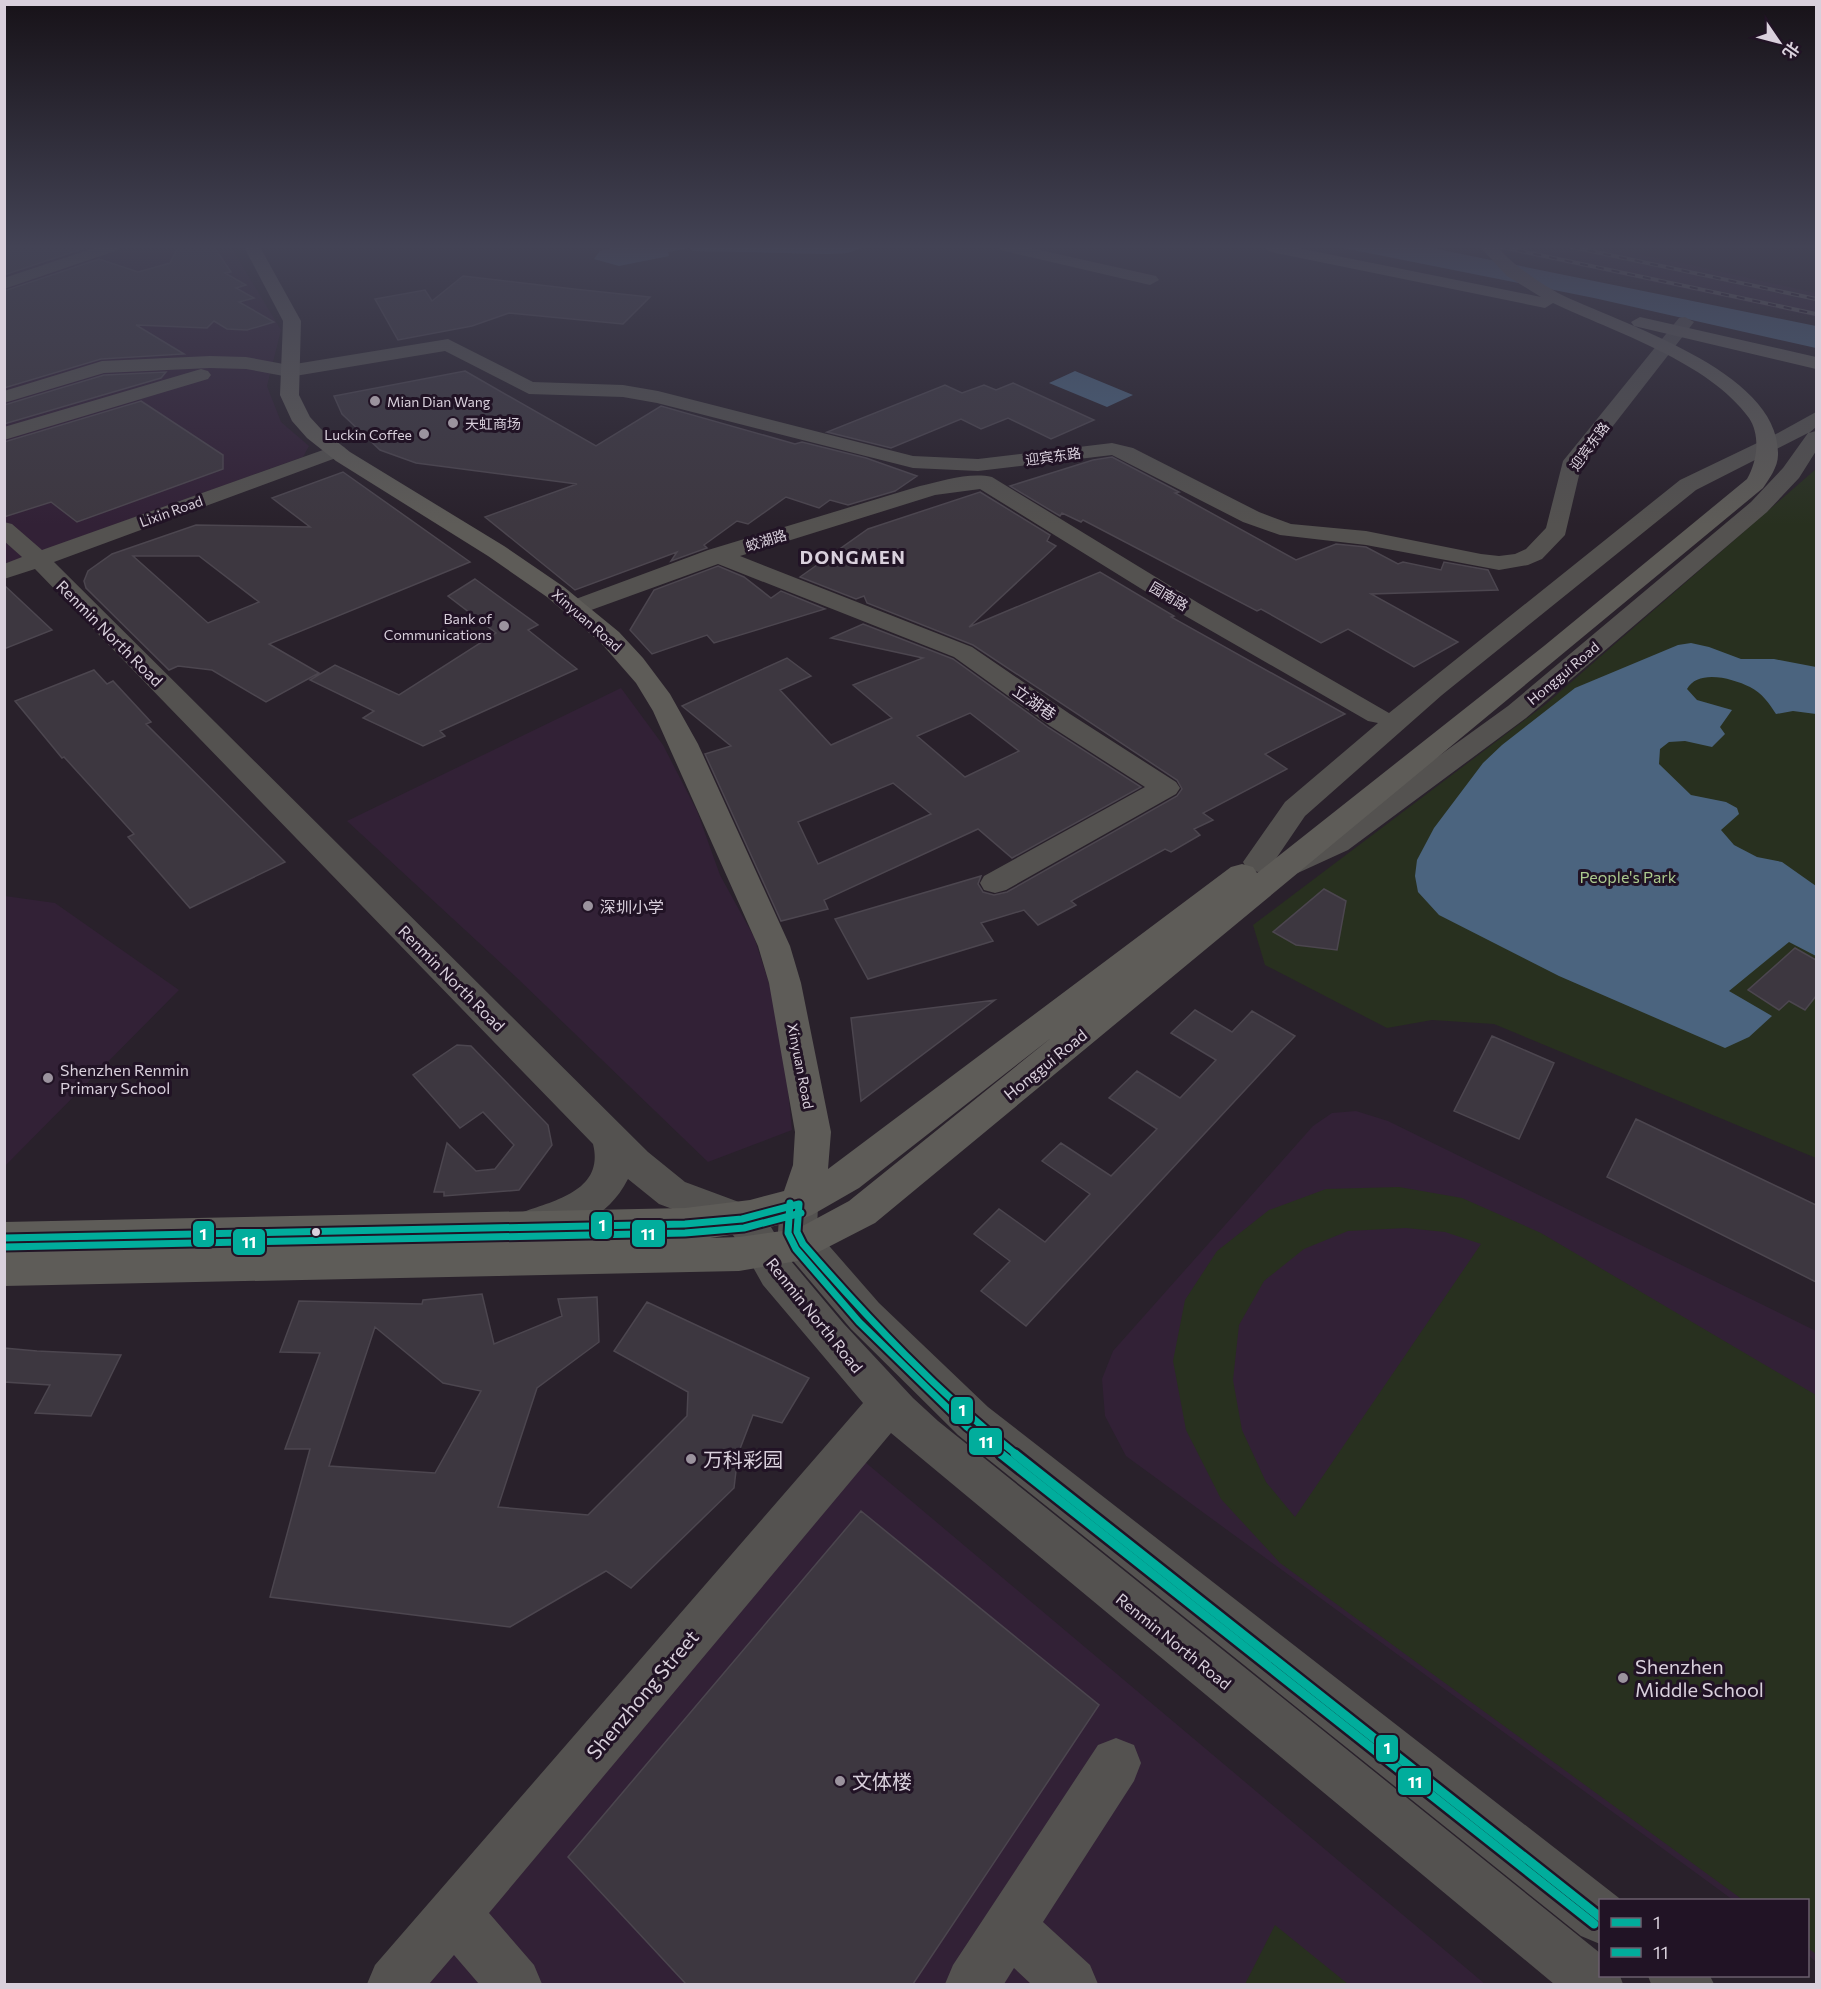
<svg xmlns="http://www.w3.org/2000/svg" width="1821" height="1989" font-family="Commissioner,'Noto Sans SC',sans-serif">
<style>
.built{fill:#322136}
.green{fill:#28301f;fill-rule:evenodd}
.water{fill:#4b647f}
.building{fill:#3d3740;stroke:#4c464f;stroke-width:1.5;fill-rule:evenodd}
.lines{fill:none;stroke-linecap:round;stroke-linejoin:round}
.minor{fill:#545250;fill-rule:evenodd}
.major{fill:#5e5c58;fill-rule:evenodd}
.rail-casing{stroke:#5f5c5e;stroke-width:4}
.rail{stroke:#211325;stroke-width:2;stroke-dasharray:8;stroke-linecap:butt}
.bus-1-far1-casing{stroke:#211325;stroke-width:11}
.bus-1-casing{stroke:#211325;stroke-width:14}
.bus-2-far1-casing{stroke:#211325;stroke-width:11}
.bus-2-casing{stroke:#211325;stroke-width:14}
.bus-1-far1{stroke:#01ad9c;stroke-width:7}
.bus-1{stroke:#01ad9c;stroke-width:9}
.bus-2-far1{stroke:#01ad9c;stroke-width:7}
.bus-2{stroke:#01ad9c;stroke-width:9}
.poi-dot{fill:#9b939e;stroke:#211325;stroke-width:2}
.bus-dot{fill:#d9d0dc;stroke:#211325;stroke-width:2}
.labels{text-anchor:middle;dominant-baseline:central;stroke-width:6;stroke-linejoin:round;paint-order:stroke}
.far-poi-label{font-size:14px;fill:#d9d0dc;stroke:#211325;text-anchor:start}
.far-street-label{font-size:14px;fill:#d9d0dc;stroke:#211325}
.street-label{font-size:16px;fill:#d9d0dc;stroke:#211325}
.park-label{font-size:16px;fill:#acca8e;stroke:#211325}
.poi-label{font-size:16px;fill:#d9d0dc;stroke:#211325;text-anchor:start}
.far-district-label{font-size:18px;font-weight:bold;letter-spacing:1.5px;fill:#d9d0dc;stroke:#211325}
.near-poi-label{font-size:20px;fill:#d9d0dc;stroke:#211325;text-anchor:start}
.near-street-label{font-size:20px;fill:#d9d0dc;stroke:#211325}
.line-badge{stroke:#211325;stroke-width:2}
.badge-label{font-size:16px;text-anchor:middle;font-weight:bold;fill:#fff}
</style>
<rect width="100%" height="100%" fill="#29212b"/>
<path class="built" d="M5,247H231L281,330L267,386L281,422L309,446L303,457L5,564Z
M1489,247H1599L1668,260L1816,293V317Z
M621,688L663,745L697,811L720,875L754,937L781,1020L792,1130L708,1162L516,977L347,821Z
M5,896L55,903L179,990L5,1166Z
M1356,1111L1388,1121L1816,1331V1962L1808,1955V1900H1733L1126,1456L1105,1416L1102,1379L1113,1351L1313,1126L1332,1113Z
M858,1456L1485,1984H426Z"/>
<path class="green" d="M1816,469V1158L1494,1024L1432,1020L1387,1028L1265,965L1253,925L1546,704Z
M1399,1187L1462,1198L1541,1233L1816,1395V1954L1808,1948V1900H1743L1280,1563L1221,1499L1186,1430L1173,1361L1185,1300L1217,1251L1269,1210L1326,1189ZM1406,1228L1445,1232L1481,1244L1295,1517L1266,1482L1242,1430L1233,1380L1239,1325L1264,1281L1304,1249L1348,1231Z
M1275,1925L1348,1984H1245Z"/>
<path class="water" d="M615,247H864L848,253L827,254L693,251L690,248L668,252L669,256L619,266L594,259L600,251Z
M1338,247H1427L1816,326V348L1594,298Z
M1075,371L1133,395L1107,407L1049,383Z
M1691,643L1709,647L1741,659H1774L1816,667V714L1793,711L1776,714C1769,703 1762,693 1750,687C1732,678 1698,669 1687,689L1697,700L1732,710L1720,727L1725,734L1712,747L1685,741L1669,742L1660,749L1659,764L1691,795L1726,802L1737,808L1739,814L1721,830L1734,845L1757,857L1782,862L1816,886V956L1789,942L1729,991L1772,1016L1749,1037L1725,1048L1559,976L1439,915L1418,892L1415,876L1417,860L1434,828L1483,763L1502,745L1575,688L1678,645Z"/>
<path class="building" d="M4,247H79L82,249L4,275Z
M178,247H214L231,272L225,273L246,285L236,288L254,298L239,302L274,322L247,330L227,329L214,321L207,328L136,325L184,354L101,359L4,388V291L99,259L138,272L170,263Z
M463,276L574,289L650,297L623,324L509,313L472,326L398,340L375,299L425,290L432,301Z
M465,371L596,446L661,406L795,444L802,442L866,458L917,476L895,491L848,505L830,500L819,508L786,497L748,524L737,521L704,545L707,548L671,561L677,552L575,590L485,517L577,484L416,463L380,450L342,414L334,396Z
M166,372L161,378L4,424V405L104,375Z
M1013,383L1094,420L1051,439L1008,418L981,429L961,419L891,448L827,432L945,385L962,393L984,385L996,390Z
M141,401L223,455V469L77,522L51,502L4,517V442Z
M1112,457L1179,492L1175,493L1296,560L1336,544L1366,547L1398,564L1403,562L1441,570L1444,562L1488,570L1498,590L1371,594L1458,642L1414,667L1348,629L1321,643L1261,609L1257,611L1083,520L1081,522L1062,513L1060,516L1010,486L1093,460Z
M343,472L470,562L269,644L319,673L266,702L212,670L178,666L169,670L86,588L84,581L88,571L112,554L196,525L310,527L272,498ZM133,556H199L259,602L208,623Z
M980,492L1050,535L1047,541L1056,546L969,627L1100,572L1174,616L1171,617L1345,714L1265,754L1287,769L1203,813L1213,820L1194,829L1200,835L1171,852L1165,849L1071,901L1076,905L1038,925L1024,910L981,923L993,941L868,979L835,919L981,876L978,884L983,892L994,895L1007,892L1177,796L1182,789L1177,780L973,645L867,603L864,596L856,599L800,577L868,529Z
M718,566L744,577L771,598L781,591L825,609L714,643L707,635L652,654L630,630L654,590Z
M475,579L538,625L528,630L577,669L440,731L445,736L423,746L363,718L374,711L310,680L335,665L399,695L496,633L448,596Z
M4,585L52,630L4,649Z
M863,624L953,659L1049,728L1141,787L1012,858L978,829L824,900L828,909L781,921L705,754L731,746L682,706L787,658L811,676L780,690L831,745L892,718L853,685L923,658L831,638ZM970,713L1019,751L965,777L917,736ZM893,783L931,814L818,864L798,822Z
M94,670L107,684L113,681L151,722L146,724L285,862L190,908L128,837L134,834L64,757L62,758L15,701Z
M1324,889L1346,901L1337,950L1296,945L1273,932Z
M1795,948L1816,960V996L1805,1010L1789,1001L1779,1010L1748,990Z
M995,1000L861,1101L851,1018Z
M1195,1010L1232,1032L1252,1011L1295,1036L1026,1326L981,1291L1010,1261L974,1234L999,1209L1045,1242L1090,1194L1042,1161L1061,1143L1111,1176L1157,1129L1109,1098L1137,1071L1180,1098L1216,1060L1171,1033Z
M1492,1036L1554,1063L1519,1139L1454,1111Z
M457,1045L471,1046L548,1125L552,1145L519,1190L444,1196V1192H434L447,1143L476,1171L495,1169L514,1145L483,1112L460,1128L413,1075Z
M1636,1119L1816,1205V1282L1607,1177Z
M482,1294L494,1344L562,1316L558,1299L597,1297L599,1342L537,1388L498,1507L588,1515L687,1416L688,1392L614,1351L647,1302L809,1378L782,1423L753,1415L738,1454L734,1488L631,1588L606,1571L510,1627L270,1597L310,1449H285L320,1353L280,1352L299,1301L422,1304L423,1300ZM375,1327L443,1383L481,1391L435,1473L329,1466Z
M4,1348L37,1351L121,1355L91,1416L35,1413L50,1385L4,1382Z
M861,1511L1099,1705L913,1984H686L568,1857Z"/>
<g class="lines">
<path class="minor" d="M97,247H120L118,250L4,289V278Z
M998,247H1026L1156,276L1159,280L1150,285L1000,250Z
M1685,317L1694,322L1581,467L1565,535L1542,559L1528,565L1499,570L1366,545L1280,535L1243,522L1112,455L978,471L913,468L657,403L623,397L529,394L445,351L289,377L246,369L210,368L104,373L4,403V391L102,361L210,356L246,357L289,365L448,339L533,382L623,385L658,391L913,456L978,459L1112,443L1133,448L1259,512L1291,524L1366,531L1481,554L1499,556L1515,554L1526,549L1546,528L1563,461L1679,318Z
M201,369L208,371L211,375L208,379L4,440V427Z
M1816,412V427L1809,433L1816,431V451L1799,478L1767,512L1526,718L1348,850L1289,877L1278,874L1274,867L1278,860L1328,836L1508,706L1751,502L1783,468L1808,433L1696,490L1442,695L1305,816L1269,869L1258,872L1247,869L1243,862L1285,802L1378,723L1368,721L1182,614L980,489L935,495L740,556L972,647L1070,714L1176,782L1180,788L1176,794L1006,890L995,893L984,890L980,883L984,876L1145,787L1050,726L954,657L718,564L583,613L574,615L565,613L562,608L565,603L708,550L920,486C942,481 969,472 992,477L1200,604L1389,713L1680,480L1778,433Z
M337,445L344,447L347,451L344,455L54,562L648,1152L685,1182L755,1208L768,1222L791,1261L844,1324L913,1398L938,1421L1600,1953V1976H1620L1623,1984H1554L891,1433L489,1913L534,1965L542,1984H479L454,1955L429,1984H367L375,1965L863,1403L763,1285L740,1244L729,1230L659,1204L628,1179C607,1220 573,1228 531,1241L518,1236L512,1225L518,1214C552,1201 605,1192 593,1144L35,569L4,579V564L22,557L4,541V522L12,524L42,550Z
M799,1188L812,1193L818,1204L817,1232L879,1303L988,1407L1619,1898L1620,1900H1600V1944L1581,1936L958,1435L851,1329L789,1256L778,1232L780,1204L786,1193Z
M1116,1738L1134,1745L1141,1763L1134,1781L1043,1922L1090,1965L1098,1984H1031L1014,1968L1004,1984H945L953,1965L1098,1745Z
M1648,1976H1710L1714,1984H1651Z"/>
<path class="major" d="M244,247H260L301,321L299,395L310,417L321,429L350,452L504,546L564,587L619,632L643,658L670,694L698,744L790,946L801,983L831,1132L828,1169L1231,867L1242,864L1253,867L1257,873L1544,646L1747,479C1757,462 1761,436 1749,418C1709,362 1614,332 1553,303L1545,308L1271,252L1263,247H1293L1541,297L1507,276L1480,247H1497C1515,266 1535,280 1558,293C1620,324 1781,371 1778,455C1778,467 1769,479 1763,488L875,1223L803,1260L739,1271L4,1286V1222L685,1208L750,1200L784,1191L793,1165L795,1132L769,983L758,946L653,711L636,683L601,643L547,597L488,556L336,461L307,438L292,421L280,395L283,321ZM1051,1038L849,1201L797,1229L739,1237L710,1238L750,1232L799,1220L812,1215L859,1188Z
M1640,317L1816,357V369L1634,326L1631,322Z"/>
<defs>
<path id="rail" d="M1502,247L1816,314
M1572,247L1816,299"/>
</defs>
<use href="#rail" class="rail-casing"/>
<use href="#rail" class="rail"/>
<defs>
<path id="bus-1-far1" d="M799,1204L797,1232L803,1244C869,1320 938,1393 1017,1455
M4,1238L685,1224L742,1219L799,1204"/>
<path id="bus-1" d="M1015,1454L1600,1917"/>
<path id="bus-2-far1" d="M790,1203L788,1233L796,1249L859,1322L967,1427L1003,1455
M4,1247L685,1233L744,1228L801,1213"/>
<path id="bus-2" d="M1001,1454L1594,1924"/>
</defs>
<use href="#bus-1-far1" class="bus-1-far1-casing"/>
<use href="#bus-1" class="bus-1-casing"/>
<use href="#bus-2-far1" class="bus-2-far1-casing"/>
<use href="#bus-2" class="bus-2-casing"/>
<use href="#bus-1-far1" class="bus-1-far1"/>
<use href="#bus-1" class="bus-1"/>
<use href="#bus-2-far1" class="bus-2-far1"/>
<use href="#bus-2" class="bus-2"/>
</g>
<linearGradient id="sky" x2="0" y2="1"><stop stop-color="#171218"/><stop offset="0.47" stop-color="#434355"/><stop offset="1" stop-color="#434355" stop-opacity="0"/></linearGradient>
<rect width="1821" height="525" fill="url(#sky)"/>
<g class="poi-dot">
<circle cx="375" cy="401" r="6"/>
<circle cx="453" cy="423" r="6"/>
<circle cx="424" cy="434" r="6"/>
<circle cx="504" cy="626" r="6"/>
<circle cx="588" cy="906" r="6"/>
<circle cx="48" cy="1078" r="6"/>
<circle cx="691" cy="1459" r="6"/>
<circle cx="1623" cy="1678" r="6"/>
<circle cx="840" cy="1781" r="6"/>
</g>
<circle class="bus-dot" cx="316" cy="1232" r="5"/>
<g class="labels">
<g class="far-poi-label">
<text x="387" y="401">Mian Dian Wang</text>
<text x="465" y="423">天虹商场</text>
<text x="412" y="434" text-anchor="end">Luckin Coffee</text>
<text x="492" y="618" text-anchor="end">Bank of<tspan x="492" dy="16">Communications</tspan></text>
</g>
<g class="far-street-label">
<text transform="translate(1589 446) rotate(-54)">迎宾东路</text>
<text transform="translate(1053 456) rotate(-8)">迎宾东路</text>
<text transform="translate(171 511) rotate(-20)">Lixin Road</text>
<text transform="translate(766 540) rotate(-17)">蛟湖路</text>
<text transform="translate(1169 596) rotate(31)">园南路</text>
<text transform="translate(587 620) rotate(41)">Xinyuan Road</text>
<text transform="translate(1563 673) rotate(-40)">Honggui Road</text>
<text transform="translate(801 1066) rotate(79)">Xinyuan Road</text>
</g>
<g class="street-label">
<text transform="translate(110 633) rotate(45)">Renmin North Road</text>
<text transform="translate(1035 702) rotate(35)">立湖巷</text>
<text transform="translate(452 978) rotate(45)">Renmin North Road</text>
<text transform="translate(1045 1064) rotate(-39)">Honggui Road</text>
<text transform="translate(815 1315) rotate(51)">Renmin North Road</text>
<text transform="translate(1174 1641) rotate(39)">Renmin North Road</text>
</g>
<g class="park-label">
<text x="1628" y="876">People's Park</text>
</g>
<g class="poi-label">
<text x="600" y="906">深圳小学</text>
<text x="60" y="1069">Shenzhen Renmin<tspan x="60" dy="18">Primary School</tspan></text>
</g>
<g class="far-district-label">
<text x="853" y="557">DONGMEN</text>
</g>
<g class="near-poi-label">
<text x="703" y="1459">万科彩园</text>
<text x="1635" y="1666">Shenzhen<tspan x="1635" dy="23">Middle School</tspan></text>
<text x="852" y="1781">文体楼</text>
</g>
<g class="near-street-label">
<text transform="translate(642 1694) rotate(-50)">Shenzhong Street</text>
</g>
</g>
<g class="line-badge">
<rect x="590" y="1211" width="23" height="29" rx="6" fill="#01ad9c"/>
<rect x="631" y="1219" width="35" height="29" rx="6" fill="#01ad9c"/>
<rect x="192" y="1220" width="23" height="28" rx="6" fill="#01ad9c"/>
<rect x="232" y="1228" width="34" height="28" rx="6" fill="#01ad9c"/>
<rect x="950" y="1396" width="24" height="29" rx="6" fill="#01ad9c"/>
<rect x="968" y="1427" width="35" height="29" rx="6" fill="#01ad9c"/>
<rect x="1375" y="1734" width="24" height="29" rx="6" fill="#01ad9c"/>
<rect x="1397" y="1767" width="35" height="29" rx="6" fill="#01ad9c"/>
</g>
<g class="badge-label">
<text x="602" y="1231">1</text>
<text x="648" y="1240">11</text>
<text x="203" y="1240">1</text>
<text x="249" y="1248">11</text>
<text x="962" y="1416">1</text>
<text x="986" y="1448">11</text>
<text x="1387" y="1754">1</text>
<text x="1415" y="1788">11</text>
</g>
<rect width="1821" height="1989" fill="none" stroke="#d9d0dc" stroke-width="12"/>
<rect x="1599" y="1899" width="210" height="78" fill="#211325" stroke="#6b5f6e" stroke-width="1.5"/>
<rect x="1611" y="1918" width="30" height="9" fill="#01ad9c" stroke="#6b5f6e" stroke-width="1.5"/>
<text x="1653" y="1929" font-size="18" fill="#d9d0dc">1</text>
<rect x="1611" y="1948" width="30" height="9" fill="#01ad9c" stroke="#6b5f6e" stroke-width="1.5"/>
<text x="1653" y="1959" font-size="18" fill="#d9d0dc">11</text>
<g transform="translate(1779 42) rotate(125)" stroke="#211325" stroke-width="4.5" paint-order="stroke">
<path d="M0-4.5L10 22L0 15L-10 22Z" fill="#d9d0dc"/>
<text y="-9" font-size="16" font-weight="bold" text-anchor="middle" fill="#d9d0dc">北</text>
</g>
</svg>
